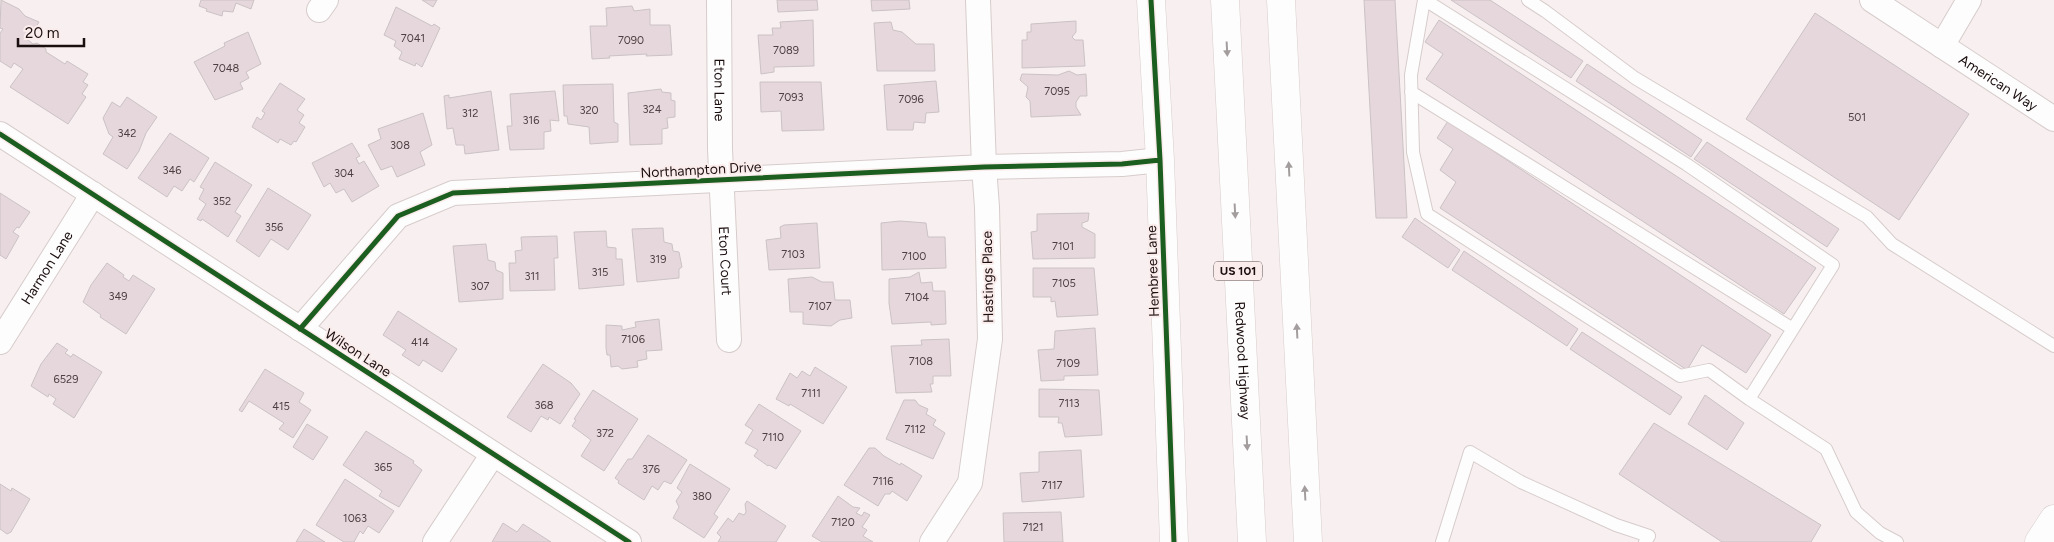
<svg xmlns="http://www.w3.org/2000/svg" width="2054" height="542" font-family="Figtree,sans-serif">
<style>
.building{fill:#e5d7dc;stroke:#cbc2c5}
.lines{fill:none;stroke-linecap:round;stroke-linejoin:round}
.lane-casing{stroke:#d7cccc;stroke-width:14}
.street-casing{stroke:#d7cccc;stroke-width:26}
.secondary-casing{stroke:#d7cccc;stroke-width:29}
.highway-casing{stroke:#d7cccc;stroke-width:29}
.lane{stroke:#fefdfd;stroke-width:12}
.street{stroke:#fefdfd;stroke-width:24}
.secondary{stroke:#fefdfd;stroke-width:28}
.highway{stroke:#fefdfd;stroke-width:28}
.cycleway-casing{stroke:#fbecec;stroke-width:8}
.cycleway{stroke:#1b5e20;stroke-width:5}
.oneway{fill:#a39d9e}
.labels{text-anchor:middle;dominant-baseline:central;stroke-width:4;stroke-linejoin:round;paint-order:stroke}
.number-label{font-size:11px;fill:#4e4042}
.shield{fill:#fbecec;stroke:#5e5151;stroke-width:1}
.shield-label{font-size:12px;font-weight:bold;fill:#1b0e0f}
.street-label{font-size:14px;fill:#1b0e0f;stroke:#fbecec}
</style>
<rect width="100%" height="100%" fill="#f8f0f0"/>
<path class="building" d="M1,0L19,9L25,16L39,22L28,40L33,44L37,43L46,49V52L65,64L67,61L88,74L83,82L88,85L82,94L86,97L68,124L10,87L23,69L14,63L11,68L0,61V33L3,29L0,28Z
M201,0H254L251,9L236,3L233,12L223,11L222,16L206,11L207,9L199,6Z
M422,0H437L433,7Z
M777,0H817L818,10L778,12Z
M871,0H909L910,9L872,11Z
M1364,0H1395L1407,218H1376Z
M1451,0H1490L1583,61L1571,78Z
M632,6L634,11L650,9V25H670L672,55L646,56L647,54L609,56L610,58L592,59L590,26H607L606,8Z
M396,7L432,26L434,24L440,28L422,67L416,63L415,66L399,59L402,52L394,46L396,41L384,35Z
M1815,13L1969,114L1899,220L1746,119Z
M813,20L814,66L774,67V72L761,74L758,35H773L772,28H781L780,22Z
M1439,20L1816,268L1784,314L1426,79L1443,54L1425,42Z
M1076,21V32L1072,37L1075,40H1083L1085,66L1022,68V40H1027V32H1031V24Z
M891,22L893,30L902,32L916,44H934L935,71H877L874,23Z
M248,32L261,64L246,72L249,78L240,83L243,89L215,100L194,62L225,46L224,43Z
M1587,64L1702,140L1691,157L1576,81Z
M1069,71L1077,75L1086,74L1087,96H1080L1076,102V107L1081,115L1031,117L1030,101L1026,97L1028,87L1020,80L1022,74L1058,75Z
M936,81L939,112L926,113L925,123L914,122L913,130H887L884,85Z
M760,82H821L824,130L782,131L781,111L761,112Z
M280,83L305,99L297,110L304,115L299,123L305,127L296,142L294,141L291,145L280,139L278,143L252,127L257,117L261,120L265,113L262,111Z
M613,84L614,122L618,124V142L590,144L589,127L568,124L567,116H564L563,85Z
M661,89L662,92L671,93V100L675,101V117L667,118L668,128L662,129V144L630,145L628,93Z
M491,91L499,150L465,154L464,145H456L453,128L447,129L444,96L449,95V98Z
M555,91L559,121L550,120L551,131L544,132V149L510,150L507,126H512L510,94Z
M127,97L157,117L146,133L139,151L127,169L103,154L113,137L109,134L103,118L112,102L120,107Z
M423,113L432,145L420,152L425,165L397,177L392,166L381,170L368,145L381,139L378,129Z
M1448,121L1771,335L1746,373L1702,345L1687,370L1440,208L1456,182L1440,170L1453,149L1437,138Z
M170,133L209,158L194,182L190,179L182,191L174,186L167,197L138,178Z
M1707,142L1839,229L1827,247L1694,159Z
M352,143L360,156L356,158L359,164L364,161L379,186L352,202L344,189L336,193L330,183L324,187L312,163Z
M215,162L252,185L235,212L241,216L228,237L202,219L201,221L197,219L206,204L199,199L204,189L200,187Z
M268,188L311,215L288,250L271,239L259,257L236,241Z
M0,193L30,212L19,228L17,227L13,232L19,236L6,259L0,255Z
M1089,213L1088,221L1082,223V227L1095,234V258L1033,259L1031,232L1037,231V214Z
M1415,218L1460,250L1448,268L1402,237Z
M900,221L926,223L928,237H945L946,268L882,270L881,223Z
M817,223L820,268L769,270L766,240L781,238L780,227L784,225Z
M663,228L664,242L672,244L673,251L679,252L682,267L679,269V278L637,282L632,229Z
M606,231L607,247L616,248V259H622L624,285L579,289L574,232Z
M557,236L558,258H554L555,290L510,291L509,263H516L515,251L522,250L521,237Z
M486,244L488,260L495,262L496,270L503,273V299L459,302L453,246Z
M1464,251L1578,329L1567,346L1452,270Z
M107,263L124,275L123,277L129,281L133,275L155,289L126,334L100,317L101,315L83,302L91,285Z
M1033,268H1094L1098,315L1057,317L1055,301L1051,302V297H1033Z
M919,272L921,283L932,282L933,291H945L946,324L931,325V322L892,324L889,303V279L910,277Z
M812,277L822,282H833L835,300H850L852,318L840,320L831,326L803,324V312H790L788,279Z
M398,311L457,349L442,372L423,360L419,366L402,355L406,350L383,335Z
M659,319L662,350L646,351L647,359L637,361L638,367L622,369L618,366L611,367L610,355H607L606,348V325L622,326V330L636,327L635,322Z
M1095,328L1098,375L1064,376V380L1041,381L1038,350L1054,349L1055,331Z
M1582,332L1682,397L1670,415L1570,349Z
M949,339L951,376H933V384H930L932,392L896,393L891,346L922,345L921,340Z
M57,343L68,350L65,353L71,357L73,354L102,372L74,418L53,404L56,399L49,394L48,397L31,386L41,364Z
M543,364L571,383L580,394L560,424L549,417L548,420L541,416L531,432L507,417Z
M815,367L847,387L823,424L790,404L789,406L776,399L790,373L797,378L802,371L810,376Z
M265,369L304,393L299,402L311,410L293,438L279,429L284,423L249,401L242,412L239,410Z
M1039,389L1099,390L1102,435L1065,437L1062,423H1058L1059,417H1039Z
M593,390L638,419L604,471L581,456L591,440L572,426L576,420L574,419Z
M1705,395L1744,423L1727,450L1688,424Z
M904,400H915L919,405L928,409L926,414L936,420L933,425L945,433L933,459L886,439Z
M759,404L801,431L776,469L769,465L768,466L754,456L758,450L745,443L753,430L745,425Z
M1654,423L1821,525L1811,542H1722L1619,474Z
M307,424L328,437L313,460L293,447Z
M366,431L414,461L413,463L422,470L399,507L379,496L382,491L343,465Z
M648,435L687,460L671,484L664,481L658,490L652,486L644,500L618,483L619,481L615,478L628,459H632Z
M869,448H875L884,456L900,465L901,463L922,476L907,501L892,491L890,494H885L878,506L844,485Z
M1081,450L1084,497L1022,502L1020,473L1039,472V452Z
M690,464L730,489L714,514L718,517L704,538L673,518L679,507L676,501L682,492L677,488Z
M345,479L394,511L379,533L368,526L363,534L360,531L354,542H344L316,525Z
M0,484L11,491L12,488L30,499L11,532L7,534L0,529Z
M838,496L853,507L860,508L856,513L862,516L864,512L870,515L862,527L867,530L863,536L873,542H822L812,536Z
M747,501L786,526L776,542H718L721,537L717,533L728,518L733,522L739,513L744,515L746,512L745,504Z
M1061,512L1063,542H1004L1003,513Z
M503,523L517,532L523,524L551,542H492Z
M304,529L325,542H296Z"/>
<g class="lines">
<defs>
<path id="lane" d="M1424,0L1411,75L1413,152L1427,214L1680,376L1709,370L1749,399L1826,449L1856,512L1880,533L1897,542
M1425,0L1686,164L1833,265L1749,399
M1528,0L1545,11L1635,78L1867,217L1892,244L2054,346
M1411,92L1793,329
M1442,542L1470,452L1521,482L1616,525L1649,536L1645,542"/>
<g id="street">
<path id="s1" d="M719,0L720,149L729,340"/>
<path id="s2" d="M1872,0L2054,119"/>
<path d="M319,10L326,0"/>
<path d="M1942,46L1969,0"/>
<path d="M0,134L629,542"/>
<path d="M300,329L398,216L453,193L984,167L1122,164L1160,160"/>
<path id="s3" d="M0,342L93,194"/>
<path d="M435,542L493,454"/>
<path d="M932,542L970,483L990,339L987,207L984,167L978,0"/>
</g>
<path id="secondary" d="M1151,0L1160,160L1174,542
M2039,542L2054,519"/>
<g id="highway">
<path id="s4" d="M1225,0L1252,542"/>
<path d="M1281,0L1308,542"/>
</g>
</defs>
<use href="#lane" class="lane-casing"/>
<use href="#street" class="street-casing"/>
<use href="#secondary" class="secondary-casing"/>
<use href="#highway" class="highway-casing"/>
<use href="#lane" class="lane"/>
<use href="#street" class="street"/>
<use href="#secondary" class="secondary"/>
<use href="#highway" class="highway"/>
<defs>
<path id="cycleway" d="M1151,0L1160,160L1174,542
M0,134L629,542
M300,329L398,216L453,193L984,167L1122,164L1160,160"/>
</defs>
<use href="#cycleway" class="cycleway-casing"/>
<use href="#cycleway" class="cycleway"/>
</g>
<defs><path id="oneway-solid" d="M-6-.8H1V-3.2L6.5 0L1 3.2V.8H-6Z" transform="scale(1.25)"/></defs>
<g class="oneway">
<use href="#oneway-solid" transform="translate(1227 49) rotate(87)"/>
<use href="#oneway-solid" transform="translate(1289 169) rotate(-93)"/>
<use href="#oneway-solid" transform="translate(1235 211) rotate(87)"/>
<use href="#oneway-solid" transform="translate(1297 331) rotate(-93)"/>
<use href="#oneway-solid" transform="translate(1247 443) rotate(87)"/>
<use href="#oneway-solid" transform="translate(1305 493) rotate(-93)"/>
</g>
<g class="labels">
<g class="number-label">
<text x="413" y="38">7041</text>
<text x="631" y="40">7090</text>
<text x="786" y="50">7089</text>
<text x="226" y="68">7048</text>
<text x="1057" y="91">7095</text>
<text x="791" y="97">7093</text>
<text x="911" y="99">7096</text>
<text x="652" y="109">324</text>
<text x="589" y="110">320</text>
<text x="470" y="113">312</text>
<text x="1857" y="117">501</text>
<text x="531" y="120">316</text>
<text x="127" y="133">342</text>
<text x="400" y="145">308</text>
<text x="172" y="170">346</text>
<text x="344" y="173">304</text>
<text x="222" y="201">352</text>
<text x="274" y="227">356</text>
<text x="1063" y="246">7101</text>
<text x="793" y="254">7103</text>
<text x="914" y="256">7100</text>
<text x="658" y="259">319</text>
<text x="600" y="272">315</text>
<text x="532" y="276">311</text>
<text x="1064" y="283">7105</text>
<text x="480" y="286">307</text>
<text x="118" y="296">349</text>
<text x="917" y="297">7104</text>
<text x="820" y="306">7107</text>
<text x="633" y="339">7106</text>
<text x="420" y="342">414</text>
<text x="921" y="361">7108</text>
<text x="1068" y="363">7109</text>
<text x="66" y="379">6529</text>
<text x="811" y="393">7111</text>
<text x="1069" y="403">7113</text>
<text x="544" y="405">368</text>
<text x="281" y="406">415</text>
<text x="915" y="429">7112</text>
<text x="605" y="433">372</text>
<text x="773" y="437">7110</text>
<text x="383" y="467">365</text>
<text x="651" y="469">376</text>
<text x="883" y="481">7116</text>
<text x="1052" y="485">7117</text>
<text x="702" y="496">380</text>
<text x="355" y="518">1063</text>
<text x="843" y="522">7120</text>
<text x="1033" y="527">7121</text>
</g>
<rect class="shield" x="1214" y="261.5" width="48" height="19" rx="4"/>
<g class="shield-label">
<text x="1238" y="271">US 101</text>
</g>
<g class="street-label">
<text stroke="none"><textPath href="#s2" startOffset="151">American Way</textPath></text>
<text stroke="none"><textPath href="#s1" startOffset="90">Eton Lane</textPath></text>
<text transform="translate(701 170) rotate(-3)">Northampton Drive</text>
<text stroke="none"><textPath href="#s1" startOffset="261">Eton Court</textPath></text>
<text stroke="none"><textPath href="#s3" startOffset="88">Harmon Lane</textPath></text>
<text transform="translate(1153 271) rotate(-92)">Hembree Lane</text>
<text transform="translate(988 277) rotate(-91)">Hastings Place</text>
<text transform="translate(358 353) rotate(33)">Wilson Lane</text>
<text stroke="none"><textPath href="#s4" startOffset="361">Redwood Highway</textPath></text>
</g>
</g>
<path d="M18 38v8h66v-8" fill="none" stroke="#1b0e0f" stroke-width="2.5"/>
<text x="25" y="38" font-size="15" fill="#1b0e0f" stroke="#fbecec" stroke-width="4" paint-order="stroke">20 m</text>
</svg>
